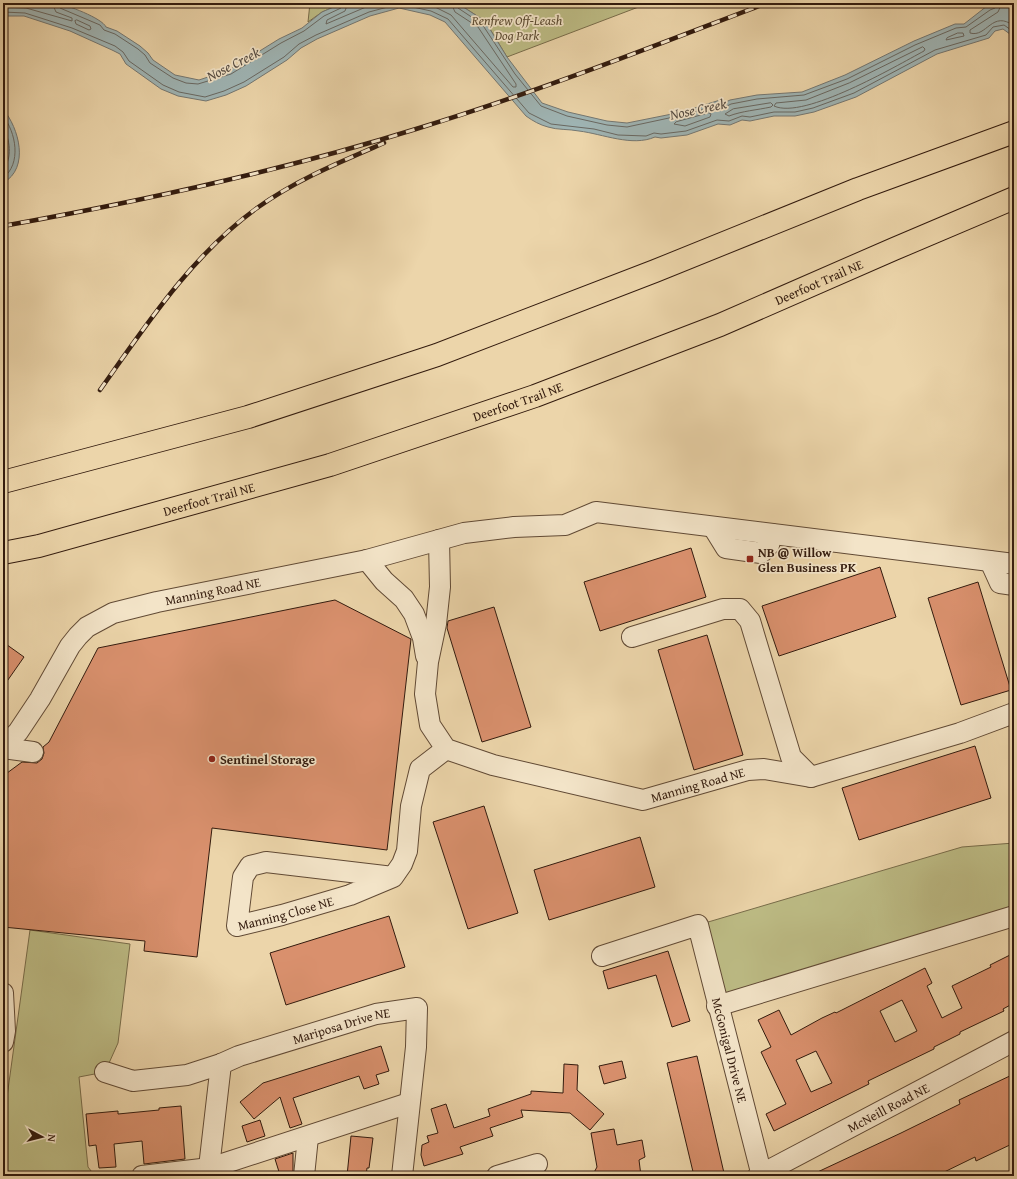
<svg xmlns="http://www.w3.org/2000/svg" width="1017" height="1179" font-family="'Gentium Book Plus',serif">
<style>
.green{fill:#bdbc85;stroke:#786c4a}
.water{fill:#9fb5b5;stroke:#747772}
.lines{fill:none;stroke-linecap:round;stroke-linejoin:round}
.shore{stroke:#696862;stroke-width:1}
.building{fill:#d9906d;stroke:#331b0e;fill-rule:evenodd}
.minor-casing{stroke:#614a35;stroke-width:22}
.highway-casing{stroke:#331b0e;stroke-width:24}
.minor{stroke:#f3e4c8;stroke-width:20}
.highway{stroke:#ecd5aa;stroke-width:22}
.rail-casing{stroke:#331b0e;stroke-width:4.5}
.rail{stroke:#f3e4c8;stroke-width:3;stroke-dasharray:9;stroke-linecap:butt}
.poi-dot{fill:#8f2418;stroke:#f3e4c8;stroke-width:1.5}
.labels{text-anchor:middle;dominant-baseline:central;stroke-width:3.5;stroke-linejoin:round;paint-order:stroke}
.park-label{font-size:13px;font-style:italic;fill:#5c4b32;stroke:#f3e4c8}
.street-label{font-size:13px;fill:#331b0e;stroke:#f3e4c8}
.poi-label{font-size:13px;font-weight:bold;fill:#331b0e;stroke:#f3e4c8;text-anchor:start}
.water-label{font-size:14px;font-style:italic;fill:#534940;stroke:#f3e4c8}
</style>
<rect width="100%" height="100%" fill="#ecd5aa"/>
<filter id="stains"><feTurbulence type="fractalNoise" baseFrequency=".005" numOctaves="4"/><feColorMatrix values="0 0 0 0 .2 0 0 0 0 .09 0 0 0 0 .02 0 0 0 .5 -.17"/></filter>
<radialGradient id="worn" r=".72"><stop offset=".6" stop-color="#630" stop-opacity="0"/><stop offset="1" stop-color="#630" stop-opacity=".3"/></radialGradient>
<path class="green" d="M310,3H343L322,12L308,22Z
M457,3H649L507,57L485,21Z
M1014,843V916L717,1006L698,925L962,847Z
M30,930L130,944L118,1043L105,1072L79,1077L88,1167L95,1176H3V1126Z"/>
<path class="water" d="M3,3C20,3 39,0 56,3C67,5 102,18 106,27L117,31L140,46L148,53L153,60L175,75L199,80L229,70L279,39L302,28L322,12L343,3H457L485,21L507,57L542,103L568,112L607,121L627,123L682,112L720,100L724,103L730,100L757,95L802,92L845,75L914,41L955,24H964L987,6L1000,3H1014V37L1003,29L995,31L989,38L937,54L856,97L814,112L795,116H774L750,121L742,120L730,125L718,124L687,135L661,138L655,137C632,147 603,134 579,131C569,129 557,130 548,127C540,125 533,121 526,116L445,22L430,15L399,8L370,16L317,39L301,48L287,60L246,86L226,95L206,101L178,96L161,89L126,64L120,54L112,50L70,31L24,16H3Z
M3,109C19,128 30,168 3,183Z"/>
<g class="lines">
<path class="shore" d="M57,3L60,8L100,25L104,30L115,34L138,49L145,55L150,63L173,78L186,83L198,84L231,74L281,43L304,31L324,16L341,8L343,3
M348,3L345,11L327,20L326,24L366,7L382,3
M418,3L433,6L451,15L513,87H516V84L478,27L455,12L451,3
M456,3L458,8L482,24L515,74L541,106L567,116L607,125L627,127L683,115L719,105L725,107L731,104L757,99L804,95L847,79L915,45L956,28L966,27L990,10L995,8L997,3
M1002,3L998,12L970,30V33C987,38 992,9 1014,26
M3,7L26,8L72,21V18L56,12L52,3
M3,12L25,13L72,28L115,46L123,52L129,61L163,85L179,92L205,97L224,91L244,82L284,57L299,44L316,35L369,12L399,4L431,11L448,19L529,113L551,124L594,129L618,135L646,136L654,133L661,134L686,131L717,120L729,121L742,116L750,117L774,112H795L813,108L854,93L935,50L986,35L993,27L1004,25L1014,32
M77,20L90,26L91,29L89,30L76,24L75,21Z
M958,33H963L964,36L946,40L947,38Z
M923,47L925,49L924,51C896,66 804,120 774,106L776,103L806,100L849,83Z
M771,103L773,105L771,107C757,110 742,111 729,116L725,114L733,109Z
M709,113L711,114L710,117L685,126L674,124L676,122Z
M3,116C16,132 22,164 3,178
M3,126C10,141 13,156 3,171"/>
</g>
<path class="building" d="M691,548L706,597L600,631L584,582Z
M880,567L896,617L779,656L762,606Z
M978,582L1011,690L961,705L928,598Z
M335,600L411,639L387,850L212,828L197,957L144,951L145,941L3,927V776L22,762L37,763L42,759L44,753L43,747L49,742L98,648Z
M494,607L531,727L482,742L447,628L448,621Z
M707,635L743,755L694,770L658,650Z
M3,642L24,657L3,687Z
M975,746L991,798L859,840L842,788Z
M484,806L518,913L468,929L433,822Z
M640,837L655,887L549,920L534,870Z
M389,916L405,967L286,1005L270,953Z
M668,951L690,1021L672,1027L656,975L608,989L603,971Z
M1014,953V1003L1003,1009L1004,1011L960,1032V1034L934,1047V1049L868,1081L869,1084L774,1131L766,1114L786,1104L761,1052L771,1047L758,1020L779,1010L791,1035L822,1018L835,1012L836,1013L925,968L932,983L927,986L942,1018L962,1008L952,986L991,967L990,965ZM902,1000L917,1031L895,1042L880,1011ZM816,1051L832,1083L811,1092L796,1060Z
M381,1046L389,1071L376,1075L379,1084L364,1089L359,1076L293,1098L302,1124L290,1128L280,1097L254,1119L240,1102L263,1083Z
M697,1056L724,1173L713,1176H694L667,1063Z
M622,1061L626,1078L604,1084L599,1066Z
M564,1064L578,1065L577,1090L604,1114L590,1130L570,1113L521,1110L523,1117L490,1128L493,1136L460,1147L463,1154L424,1166L421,1155L422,1145L429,1142L427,1136L438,1133L431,1109L446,1104L454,1128L490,1116L488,1109L531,1094V1091L563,1093Z
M1014,1074V1143L976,1161L975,1157L936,1176H809L901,1133L960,1104L959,1100Z
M181,1106L185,1159L144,1164L142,1141L114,1144L116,1167L99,1168L96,1145L89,1146L86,1114L118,1111V1114L159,1110V1108Z
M260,1120L265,1136L247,1142L242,1126Z
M614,1129L617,1145L642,1140L645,1157L639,1160L641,1176H592L597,1167L591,1133Z
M351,1136L373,1138L369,1168H367L366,1176H347Z
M293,1153V1172L280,1175L275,1159Z"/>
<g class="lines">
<defs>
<g id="minor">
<path d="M713,527L726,548L761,553L769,545L772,534"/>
<path id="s1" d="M439,540L440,587L436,624L428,662L425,694L430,725L446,749L493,765L643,800L748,770L764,769L811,777L960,733L1014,713"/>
<path d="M367,560L384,581L404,599L414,614L423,638L426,656"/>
<path d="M990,561L1000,583L1014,585"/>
<path d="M632,637L723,609H740L750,621L791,757L811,777"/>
<path id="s2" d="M3,747L18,732L40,699L70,646L78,636L87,627L113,613L157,602L367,560L464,533L514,527L565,525L596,512L1014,564"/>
<path d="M3,748L33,752"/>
<path id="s3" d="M393,877L266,862L250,866L243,877L237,926L282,915L350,895L393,877L402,864L407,851L411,806L420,769L446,749"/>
<path id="s4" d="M602,956L698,925L762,1176"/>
<path d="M3,993L5,1031L3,1042"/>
<path d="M717,1006L1014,916"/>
<path id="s5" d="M105,1072L133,1081L187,1075L221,1064L239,1056L376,1014L417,1008L416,1047L402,1176"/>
<path d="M142,1176L210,1168L409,1103"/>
<path d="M208,1176L221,1064"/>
<path d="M304,1176L308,1137"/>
<path d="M497,1176L537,1164"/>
<path id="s6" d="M758,1176L1014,1041"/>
</g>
<g id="highway">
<path d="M3,482L248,417L437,355L655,271L858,189L1014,132"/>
<path id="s7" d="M3,553L39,546L330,465L535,396L720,325L894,249L1014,198"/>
</g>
</defs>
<use href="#minor" class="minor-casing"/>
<use href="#highway" class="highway-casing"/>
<use href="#minor" class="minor"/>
<use href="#highway" class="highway"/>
<defs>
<path id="rail" d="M3,226C143,201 281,171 416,129C535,93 651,47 767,3
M100,390C146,325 192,255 257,208C296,180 340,162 384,143"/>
</defs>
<use href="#rail" class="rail-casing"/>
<use href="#rail" class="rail"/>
</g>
<g class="poi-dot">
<rect x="746" y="555" width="8" height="8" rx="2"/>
<circle cx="212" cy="759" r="4"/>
</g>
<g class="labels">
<g class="park-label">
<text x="517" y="20">Renfrew Off-Leash<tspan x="517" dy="15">Dog Park</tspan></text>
</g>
<g class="street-label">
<text stroke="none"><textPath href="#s7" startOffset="861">Deerfoot Trail NE</textPath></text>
<text stroke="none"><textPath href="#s7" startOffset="537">Deerfoot Trail NE</textPath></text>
<text stroke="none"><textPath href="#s7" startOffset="213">Deerfoot Trail NE</textPath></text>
<text stroke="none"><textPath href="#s2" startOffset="279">Manning Road NE</textPath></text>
<text stroke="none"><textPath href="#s1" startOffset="476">Manning Road NE</textPath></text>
<text stroke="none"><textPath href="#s3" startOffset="257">Manning Close NE</textPath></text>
<text stroke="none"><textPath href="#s5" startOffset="246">Mariposa Drive NE</textPath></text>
<text stroke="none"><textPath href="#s4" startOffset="230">McGonigal Drive NE</textPath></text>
<text stroke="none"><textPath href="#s6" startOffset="147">McNeill Road NE</textPath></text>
</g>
<g class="poi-label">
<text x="758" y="552">NB @ Willow<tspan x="758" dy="15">Glen Business PK</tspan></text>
<text x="220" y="759">Sentinel Storage</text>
</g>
<g class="water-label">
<text transform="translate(233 64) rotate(-27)">Nose Creek</text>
<text transform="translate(698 109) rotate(-12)">Nose Creek</text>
</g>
</g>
<rect width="1017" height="1179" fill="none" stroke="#ecd5aa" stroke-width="16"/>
<rect x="4" y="4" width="1009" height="1171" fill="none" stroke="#331b0e" stroke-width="2"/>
<rect x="8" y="8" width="1001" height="1163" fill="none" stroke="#331b0e"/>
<g transform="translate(42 1137) rotate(97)" stroke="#f3e4c8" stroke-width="3" paint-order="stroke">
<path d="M0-3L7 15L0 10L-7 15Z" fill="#331b0e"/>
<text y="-6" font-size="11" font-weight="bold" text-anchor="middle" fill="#331b0e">N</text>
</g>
<rect width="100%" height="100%" filter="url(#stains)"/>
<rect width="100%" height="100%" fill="url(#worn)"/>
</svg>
